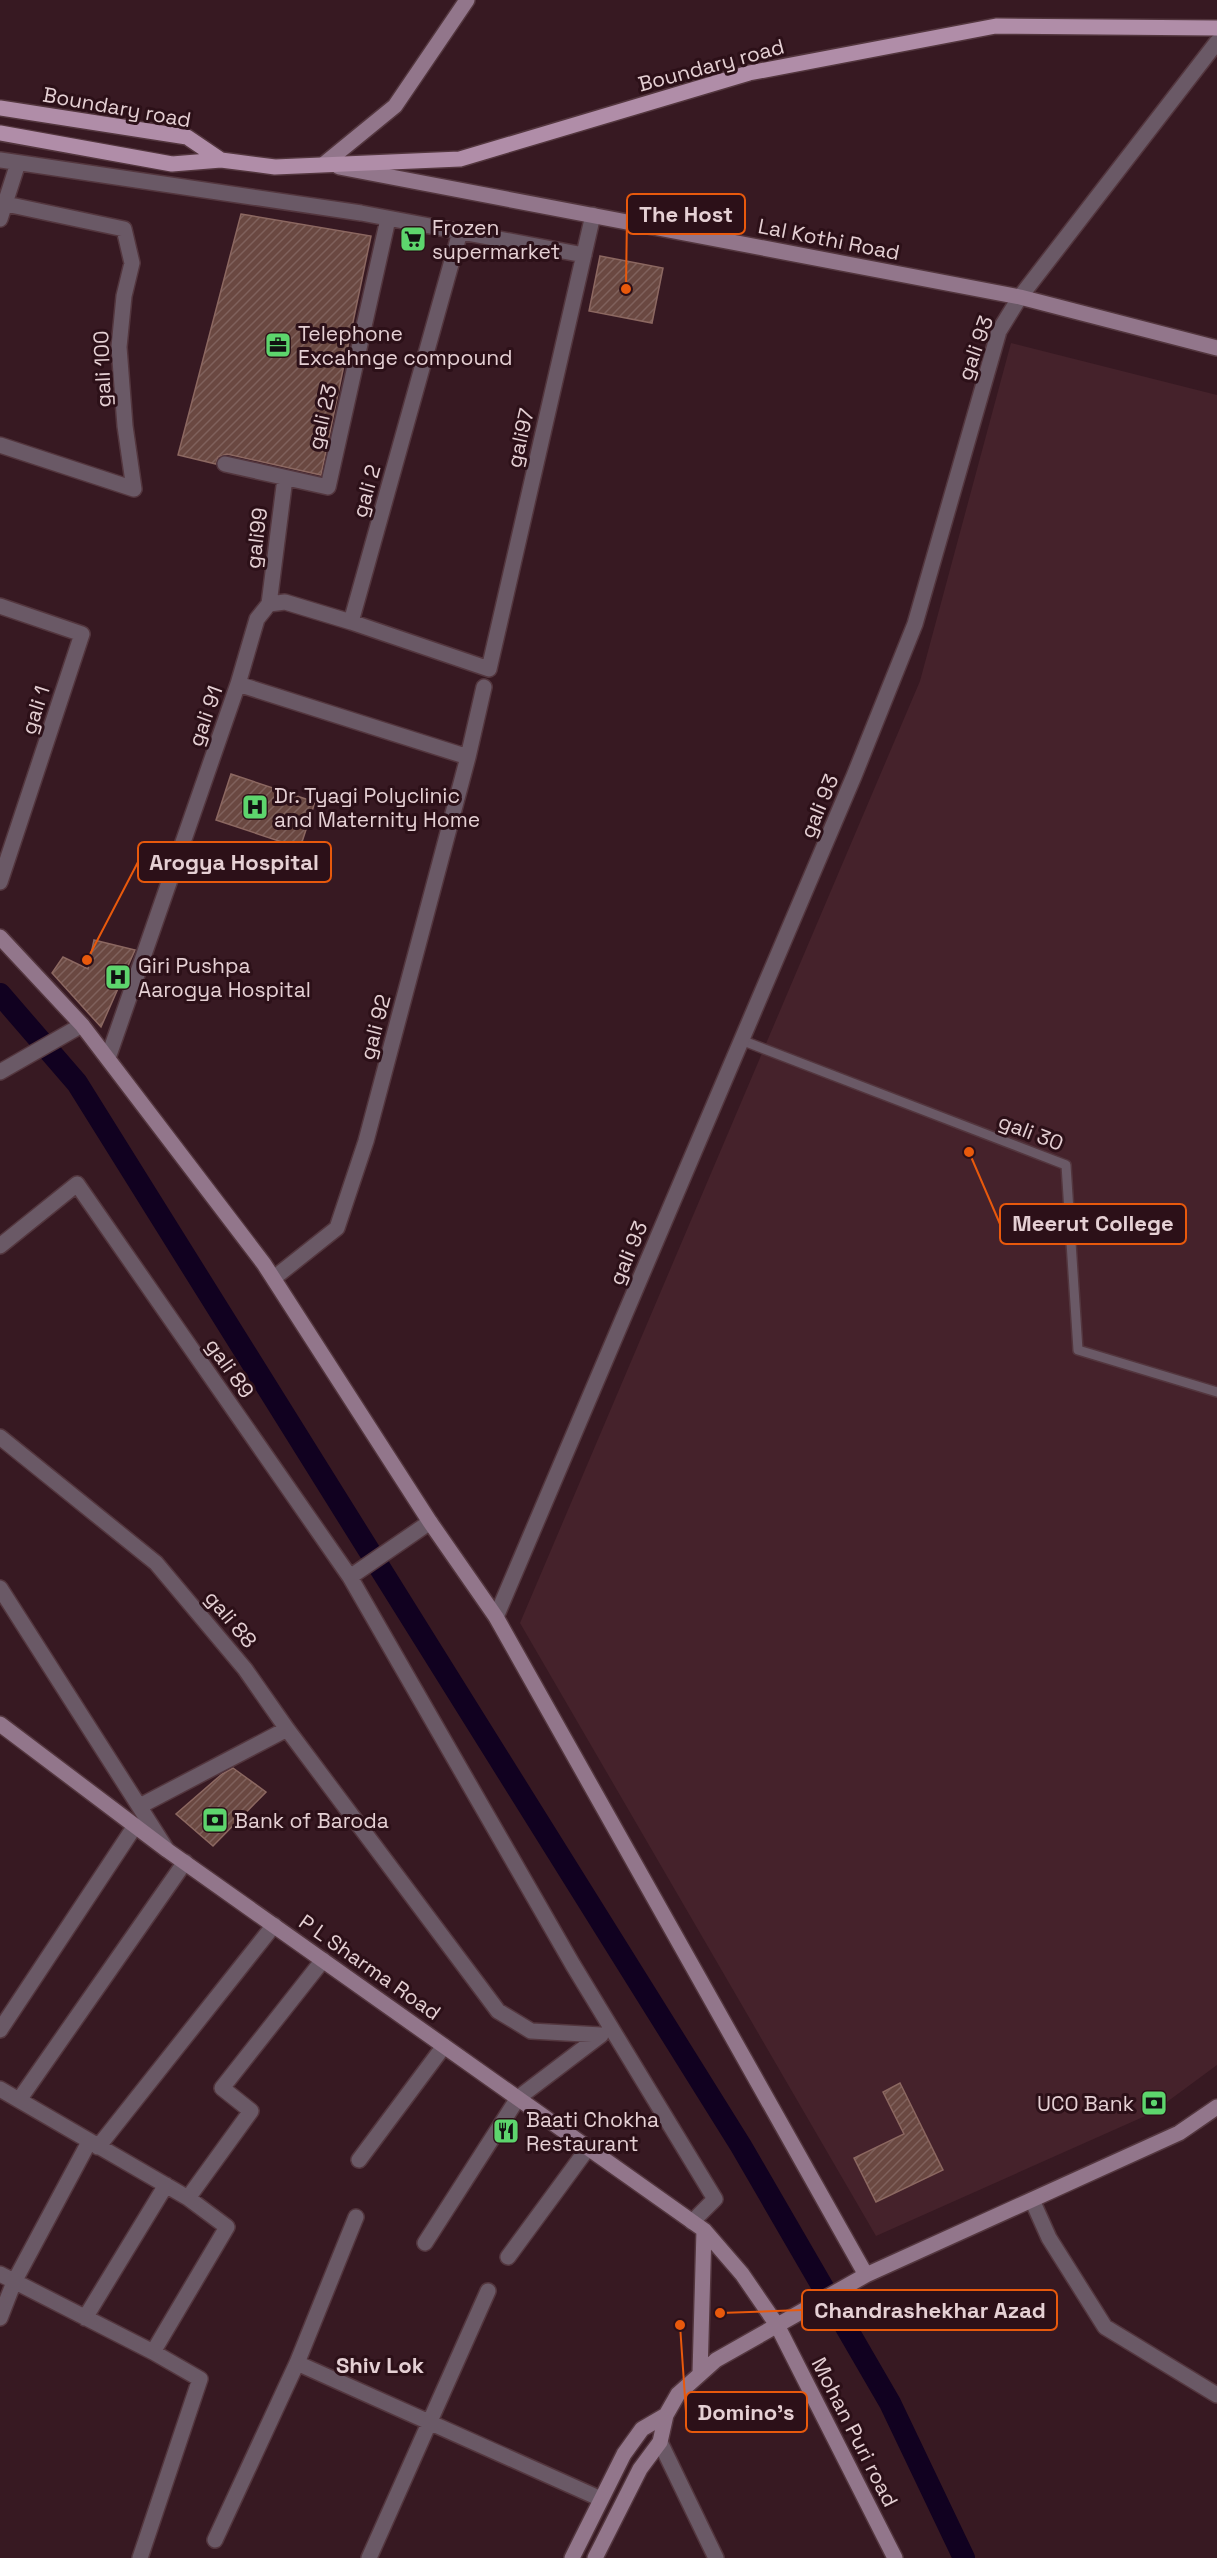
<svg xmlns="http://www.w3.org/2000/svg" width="1217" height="2558" font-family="'Space Grotesk',sans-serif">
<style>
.built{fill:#45222b}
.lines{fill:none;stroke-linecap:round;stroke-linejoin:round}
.canal{stroke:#110120;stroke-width:22}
.building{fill:url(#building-hatch);stroke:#8c6861;stroke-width:1.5}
.lane-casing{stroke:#53363e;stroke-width:12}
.street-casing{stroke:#53363e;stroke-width:18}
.secondary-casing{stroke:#53363e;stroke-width:18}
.primary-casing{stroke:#53363e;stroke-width:18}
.lane{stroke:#6a5966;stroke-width:9}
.street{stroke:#6a5966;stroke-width:15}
.secondary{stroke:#92768b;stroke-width:15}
.primary{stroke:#b08da8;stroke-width:15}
.labels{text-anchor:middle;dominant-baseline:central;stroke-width:6;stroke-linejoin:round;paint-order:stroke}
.street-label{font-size:21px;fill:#e5d0d4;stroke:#2c1018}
.poi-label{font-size:21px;fill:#e5d0d4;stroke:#2c1018;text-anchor:start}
.neighbourhood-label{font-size:22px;font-weight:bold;fill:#e5d0d4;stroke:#2c1018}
.leader{fill:none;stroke:#e8590c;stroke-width:2}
.callout-dot{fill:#e8590c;stroke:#2c1018;stroke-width:2}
.callout{fill:#2c1018;stroke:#e8590c;stroke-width:2}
.callout-label{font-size:22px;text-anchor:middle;font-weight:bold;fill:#e5d0d4}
</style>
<defs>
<pattern id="building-hatch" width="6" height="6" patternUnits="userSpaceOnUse" patternTransform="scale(1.5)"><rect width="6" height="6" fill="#6a4841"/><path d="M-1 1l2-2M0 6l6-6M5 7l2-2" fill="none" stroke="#7f615c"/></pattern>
</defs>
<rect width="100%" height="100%" fill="#371922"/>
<path class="built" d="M1011,343L1217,395V2065L1152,2113L876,2236L520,1623L920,681Z"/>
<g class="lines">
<path class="canal" d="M0,994L77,1083L741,2146L890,2403L964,2558"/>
</g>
<path class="building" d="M241,214L371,236L321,475L227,454L218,457L216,464L178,455Z
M600,256L663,268L652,323L589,311Z
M231,774L315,802L300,848L216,820Z
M94,940L135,950L101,1027L52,973L63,957L88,969Z
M233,1768L266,1792L213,1846L176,1814L222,1774Z
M900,2083L943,2170L876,2202L854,2158L904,2134L883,2092Z"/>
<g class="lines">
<defs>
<path id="lane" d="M741,1040L1066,1165L1078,1350L1217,1392"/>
<path id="street" d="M0,160L361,213L584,255
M0,219L18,163
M460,232L351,622L489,669L593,215
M0,445L134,489L125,426L119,347L124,296L132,263L124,229L6,204
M225,464L328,487L388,219
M269,604L285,478
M0,606L82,634L0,882
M238,684L257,619L269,604L285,602L351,622
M108,1058L238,684L468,757L484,687
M0,1072L82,1025
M0,1246L77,1184L350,1577L430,1522
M274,1278L337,1228L366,1141L468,757
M0,1437L156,1563L245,1669L287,1729L498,2011L531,2031L601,2035
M350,1577L573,1965L715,2199L692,2222
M0,1588L167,1850
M496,1617L854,776L915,624L999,331L1020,297L1217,42
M140,1806L287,1729
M0,2030L135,1826
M0,2089L188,2198L227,2227L153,2352L0,2274
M19,2100L185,1862
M98,2147L274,1925
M359,2160L444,2046
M188,2198L251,2111L222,2088L323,1960
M1032,2200L1049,2238L1105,2327L1217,2395
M425,2243L518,2098L601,2035
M508,2257L588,2148
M0,2318L14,2282L89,2142
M85,2318L166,2185
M297,2363L601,2499
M660,2442L716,2558
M215,2540L297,2363L356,2217
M140,2558L200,2379L153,2352
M369,2558L488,2291"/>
<path id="secondary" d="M324,164L395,106L467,0
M339,167L1020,297L1217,348
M0,937L82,1025L264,1264L430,1522L496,1617L866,2275
M0,1724L167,1850L704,2230L742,2274L777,2325L895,2558
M700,2374L704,2230
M572,2558L624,2454L642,2429L666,2415
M595,2558L640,2469L660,2442L666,2415L678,2394L716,2360L866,2275L1179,2133L1217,2107"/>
<path id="primary" d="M0,108L187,137L221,160
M0,133L172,164L221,160L275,167L460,159L749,73L996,26L1217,28"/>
</defs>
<use href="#lane" class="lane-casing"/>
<use href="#street" class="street-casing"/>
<use href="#secondary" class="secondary-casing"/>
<use href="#primary" class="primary-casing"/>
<use href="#lane" class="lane"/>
<use href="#street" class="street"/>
<use href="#secondary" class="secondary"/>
<use href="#primary" class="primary"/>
</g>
<defs>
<symbol id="supermarket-square" viewBox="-11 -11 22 22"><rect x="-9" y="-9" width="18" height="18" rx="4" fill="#5dd56d" stroke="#2c1018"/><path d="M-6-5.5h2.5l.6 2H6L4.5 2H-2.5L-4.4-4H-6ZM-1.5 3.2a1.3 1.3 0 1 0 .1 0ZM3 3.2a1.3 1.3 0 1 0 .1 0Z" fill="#111"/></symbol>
<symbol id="office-square" viewBox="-11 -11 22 22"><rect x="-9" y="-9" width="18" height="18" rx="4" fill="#5dd56d" stroke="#2c1018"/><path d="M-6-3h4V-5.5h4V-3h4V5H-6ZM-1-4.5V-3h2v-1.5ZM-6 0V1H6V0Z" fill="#111"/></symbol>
<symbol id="hospital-square" viewBox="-11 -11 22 22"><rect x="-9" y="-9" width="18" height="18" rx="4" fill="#5dd56d" stroke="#2c1018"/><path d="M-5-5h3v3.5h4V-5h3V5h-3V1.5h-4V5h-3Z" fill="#111"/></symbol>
<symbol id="bank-square" viewBox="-11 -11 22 22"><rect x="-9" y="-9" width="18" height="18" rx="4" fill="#5dd56d" stroke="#2c1018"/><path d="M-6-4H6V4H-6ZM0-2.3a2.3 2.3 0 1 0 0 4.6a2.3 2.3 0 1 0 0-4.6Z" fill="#111"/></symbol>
<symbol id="restaurant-square" viewBox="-11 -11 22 22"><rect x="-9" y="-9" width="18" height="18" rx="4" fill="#5dd56d" stroke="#2c1018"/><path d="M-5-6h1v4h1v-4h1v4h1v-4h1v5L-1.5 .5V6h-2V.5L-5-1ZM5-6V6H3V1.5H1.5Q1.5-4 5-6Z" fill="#111"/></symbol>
</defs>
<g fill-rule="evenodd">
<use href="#supermarket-square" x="398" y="224" width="30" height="30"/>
<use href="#office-square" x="263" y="330" width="30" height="30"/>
<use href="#hospital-square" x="240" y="792" width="30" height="30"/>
<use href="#hospital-square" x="103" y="962" width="30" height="30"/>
<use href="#bank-square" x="200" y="1805" width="30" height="30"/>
<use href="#bank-square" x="1139" y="2088" width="30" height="30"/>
<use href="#restaurant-square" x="491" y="2116" width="30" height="30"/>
</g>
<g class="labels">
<g class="street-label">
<text transform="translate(711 65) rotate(-15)">Boundary road</text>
<text transform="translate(117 107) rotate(10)">Boundary road</text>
<text transform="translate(829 239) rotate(11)">Lal Kothi Road</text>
<text transform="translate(975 348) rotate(-70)">gali 93</text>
<text transform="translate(102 369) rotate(-92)">gali 100</text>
<text transform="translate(322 417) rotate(-77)">gali 23</text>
<text transform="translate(520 438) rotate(-77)">gali97</text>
<text transform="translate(366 491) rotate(-74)">gali 2</text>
<text transform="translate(256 538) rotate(-83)">gali99</text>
<text transform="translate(35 710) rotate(-72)">gali 1</text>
<text transform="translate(205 716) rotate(-70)">gali 91</text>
<text transform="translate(819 806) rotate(-67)">gali 93</text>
<text transform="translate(375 1027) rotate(-75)">gali 92</text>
<text transform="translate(1031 1132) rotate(21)">gali 30</text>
<text transform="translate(628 1253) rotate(-67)">gali 93</text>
<text transform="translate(230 1368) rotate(55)">gali 89</text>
<text transform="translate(231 1619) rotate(50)">gali 88</text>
<text transform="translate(370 1967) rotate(35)">P L Sharma Road</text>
<text transform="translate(855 2432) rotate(63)">Mohan Puri road</text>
</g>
<g class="poi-label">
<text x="432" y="227">Frozen<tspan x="432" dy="24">supermarket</tspan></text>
<text x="298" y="333">Telephone<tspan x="298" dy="24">Excahnge compound</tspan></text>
<text x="274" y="795">Dr. Tyagi Polyclinic<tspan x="274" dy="24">and Maternity Home</tspan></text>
<text x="138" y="965">Giri Pushpa<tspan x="138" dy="24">Aarogya Hospital</tspan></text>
<text x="234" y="1820">Bank of Baroda</text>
<text x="1134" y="2103" text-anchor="end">UCO Bank</text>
<text x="526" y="2119">Baati Chokha<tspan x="526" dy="24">Restaurant</tspan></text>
</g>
<g class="neighbourhood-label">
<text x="380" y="2365">Shiv Lok</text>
</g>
</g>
<path class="leader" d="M626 289L627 214M87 960L138 862M969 1152L1000 1224M720 2313L802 2310M680 2325L686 2412"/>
<g class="callout-dot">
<circle cx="626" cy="289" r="6"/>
<circle cx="87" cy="960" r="6"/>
<circle cx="969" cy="1152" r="6"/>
<circle cx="720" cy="2313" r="6"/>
<circle cx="680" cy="2325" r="6"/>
</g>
<g class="callout">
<rect x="627" y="194" width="118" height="40" rx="6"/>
<rect x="138" y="842" width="193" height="40" rx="6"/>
<rect x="1000" y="1204" width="186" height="40" rx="6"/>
<rect x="802" y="2290" width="255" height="40" rx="6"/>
<rect x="686" y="2392" width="121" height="40" rx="6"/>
</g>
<g class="callout-label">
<text x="686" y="222">The Host</text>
<text x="234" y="870">Arogya Hospital</text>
<text x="1093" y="1231">Meerut College</text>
<text x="930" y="2318">Chandrashekhar Azad</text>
<text x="746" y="2420">Domino's</text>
</g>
</svg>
